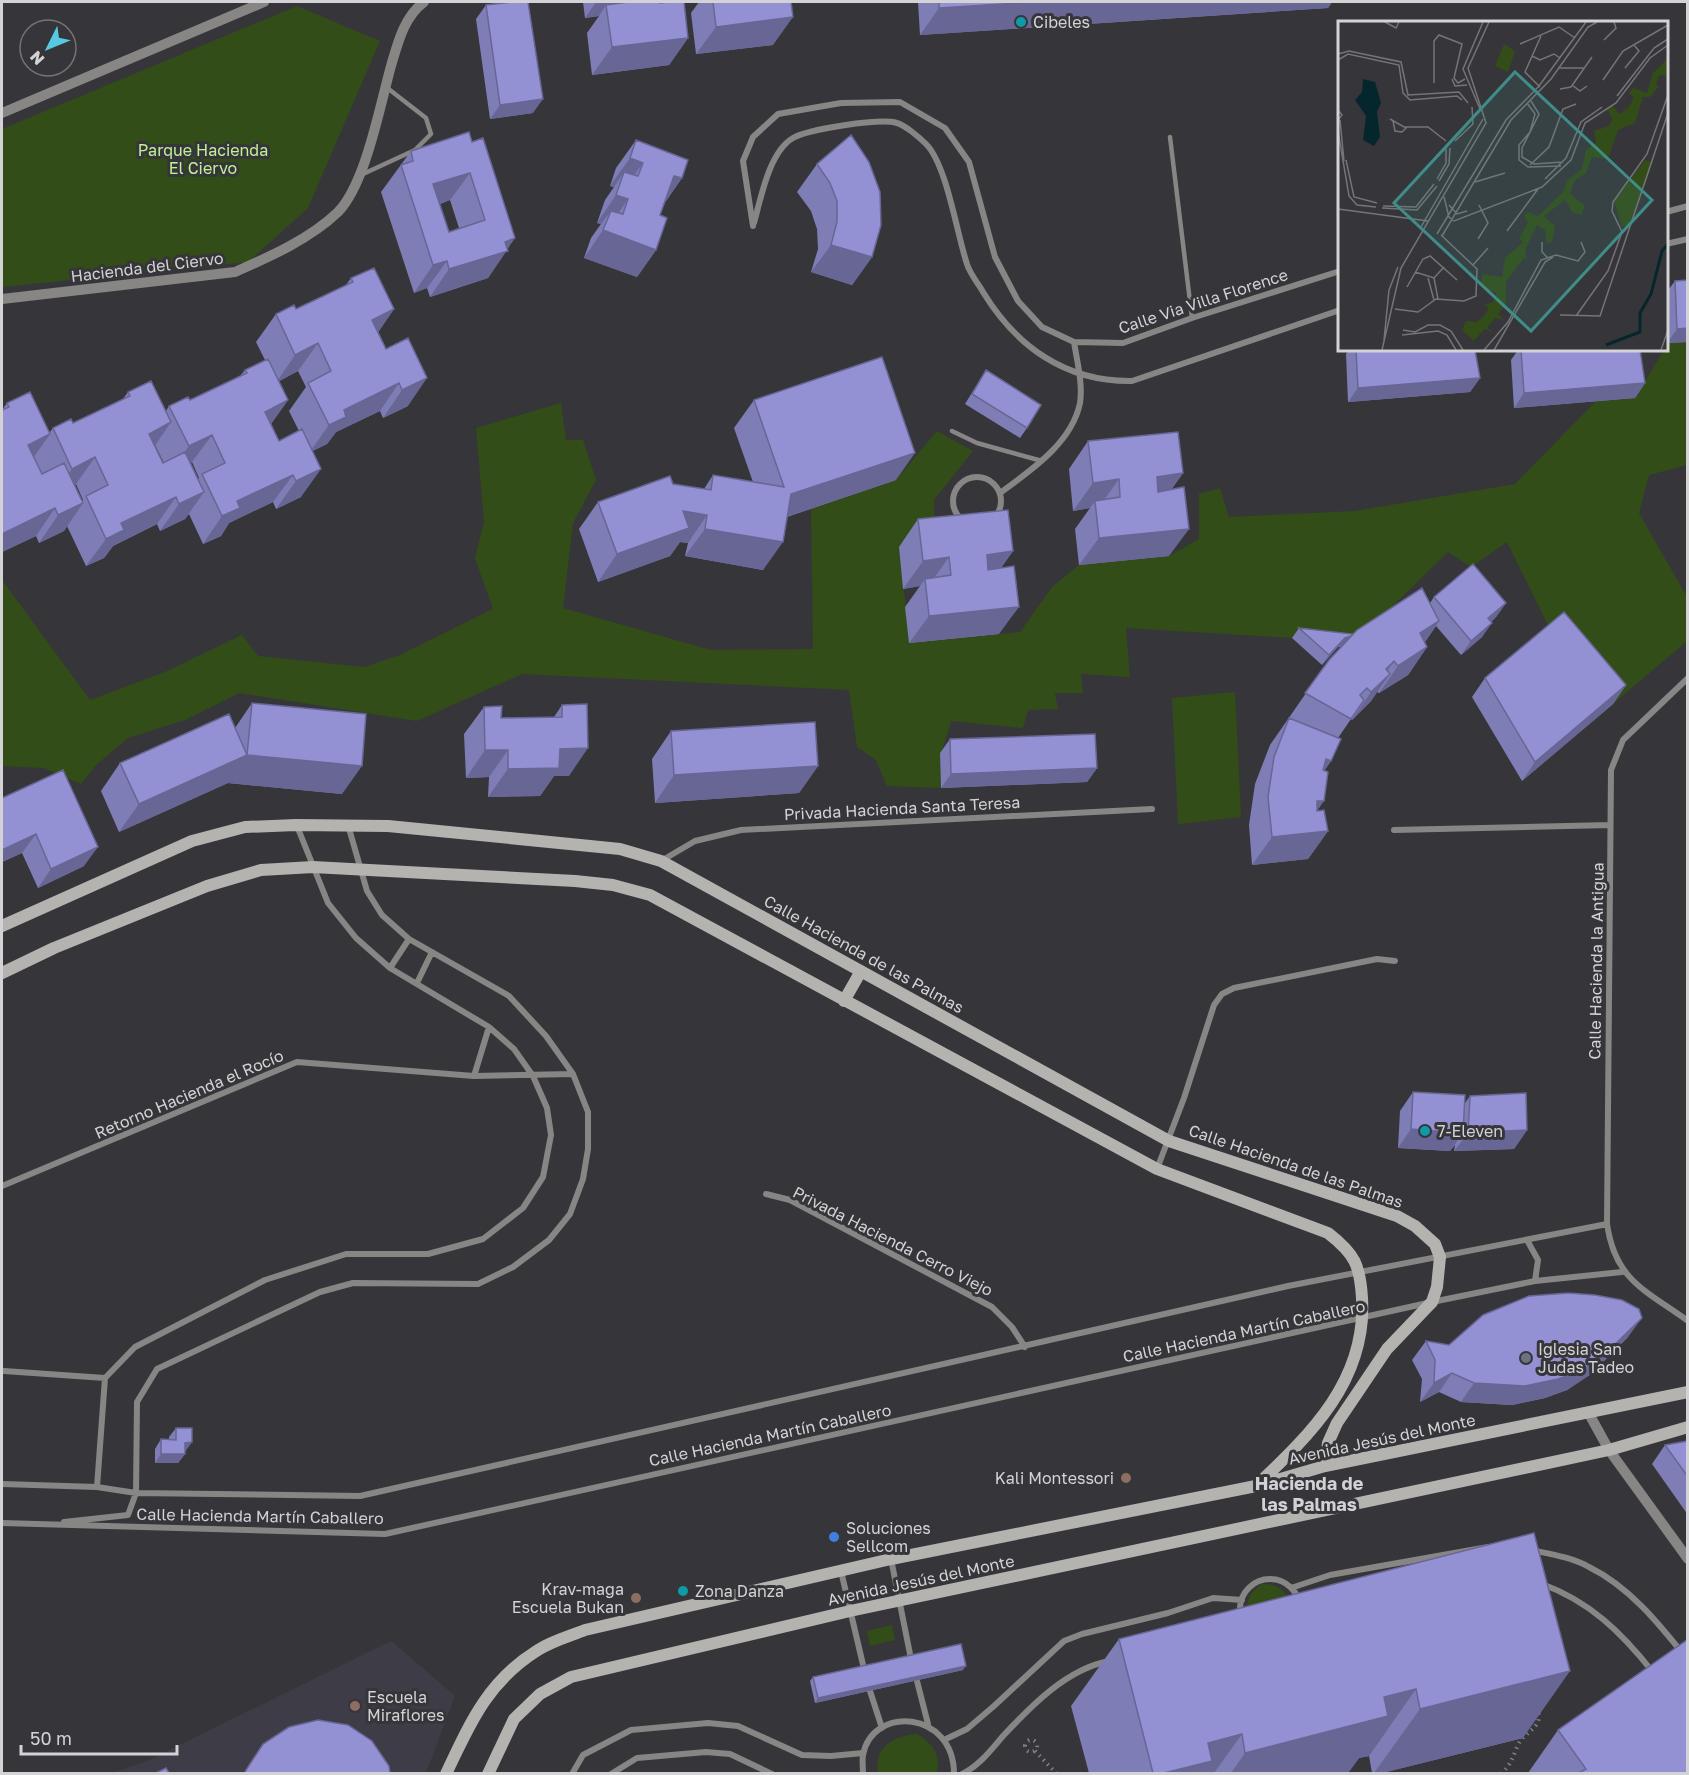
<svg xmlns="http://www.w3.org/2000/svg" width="1689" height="1775" font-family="'Golos Text',sans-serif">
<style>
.built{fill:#3e3d47}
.green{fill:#324d18}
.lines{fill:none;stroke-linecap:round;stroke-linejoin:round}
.path{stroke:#807f83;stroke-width:4;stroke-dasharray:1.5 4.5;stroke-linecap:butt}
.service{stroke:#878684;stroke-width:4.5}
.minor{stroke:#878684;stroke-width:6}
.tertiary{stroke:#878684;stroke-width:10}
.secondary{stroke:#b5b3b0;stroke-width:12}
.wall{fill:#7e7db6;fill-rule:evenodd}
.shaded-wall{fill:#676694}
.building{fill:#9391d4;stroke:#676694;stroke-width:1.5;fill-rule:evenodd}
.culture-dot{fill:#0f9aa8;stroke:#36363a;stroke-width:2}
.worship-dot{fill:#6b7280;stroke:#36363a;stroke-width:2}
.education-dot{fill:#8d6e63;stroke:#36363a;stroke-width:2}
.shop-dot{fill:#3f7fe0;stroke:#36363a;stroke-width:2}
.labels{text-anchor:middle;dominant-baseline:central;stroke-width:6;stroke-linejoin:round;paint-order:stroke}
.poi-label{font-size:16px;fill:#d3d2d5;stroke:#36363a;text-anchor:start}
.park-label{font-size:16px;fill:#bff096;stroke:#36363a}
.street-label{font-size:16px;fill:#d3d2d5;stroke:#36363a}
.neighbourhood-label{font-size:18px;font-weight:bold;fill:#d1d1d6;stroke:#36363a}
.inset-river{fill:none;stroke:#06262e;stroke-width:3}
.inset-road{fill:none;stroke:#757478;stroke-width:1.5}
.view{fill:#408d88;fill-opacity:0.15;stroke:#408d88;stroke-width:3}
.inset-edge{fill:none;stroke:#d3d2d5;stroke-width:3}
</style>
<rect width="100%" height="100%" fill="#36363a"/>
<path class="built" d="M391,1641L455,1696L426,1773L110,1774L147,1761Z"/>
<path class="green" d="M297,6L380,41L308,208L248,262L2,287V129Z
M1687,342V465L1649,475L1639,513L1687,597V641L1613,704L1551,631L1507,542L1471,567L1448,552L1353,645L1292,638L1126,628L1130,677L1081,674L1083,693H1055L1058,709L1028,710L1023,728L951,721L940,758L941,788L887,786L876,760L857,747L849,690L522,674L417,721L239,693L185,720L128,738L96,765L81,784L44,768L2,766V580L90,700L165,672L242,635L258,656L364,667L400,655L493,609L475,558L484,522L476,428L561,403L566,440H583L596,480L573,523L563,608L711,650L813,649L811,509L896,480L937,431L973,451L934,500L935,544L899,547L910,643L1020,632L1052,587L1079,565L1169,556L1199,539V494L1220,488L1229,517L1355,511L1515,484L1596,401L1635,398L1664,350H1666L1667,343Z
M1235,692L1241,817L1178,824L1172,698Z
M1262,1584C1276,1584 1283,1587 1289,1601L1248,1615C1246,1600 1249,1593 1262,1584Z
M892,1625L895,1640L870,1646L867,1631Z
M917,1734C934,1745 940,1753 937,1773H878C874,1747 893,1736 917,1734Z"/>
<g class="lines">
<path class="path" d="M1025 1746a6 6 0 1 1 12 0a6 6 0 1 1-12 0Z
M1035,1751L1057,1774
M1501,1774C1511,1765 1513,1756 1518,1745C1524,1731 1543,1729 1538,1711"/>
<path class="service" d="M1170,137L1192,318
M363,174L415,150L431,134L426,118L386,87
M952,431L977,443L1042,461"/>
<path class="minor" d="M1666,212L1688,206
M754,223C761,198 769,152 793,138C809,129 879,118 897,123C905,125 920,138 926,144C947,165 957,235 967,264C970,274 978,283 983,292C1016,346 1065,382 1132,381L1340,310
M753,226L743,161L753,137L778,114L841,103L900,102L945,128L969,162L995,257L1018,301L1042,327L1074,342L1123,343L1192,318L1340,271
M1666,244L1688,239
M953 501a24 24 0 1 1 48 0a24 24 0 1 1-48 0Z
M1000,493C1030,471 1072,443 1080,403C1083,384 1077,361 1074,342
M1688,678L1623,740L1611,770L1607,1224C1615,1280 1645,1290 1688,1321
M1394,830L1610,825
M661,861L695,841L741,830L1152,809
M390,968L409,939
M417,983L432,952
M474,1076L489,1027
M1157,1169L1184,1098L1214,1005L1222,994L1234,988L1377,959L1395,961
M2,1186L297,1062L474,1076L573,1074
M766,1194L790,1200L992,1307L1012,1327L1025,1347
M1527,1240L1538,1260L1535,1281
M4,1371L105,1378
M2,1484L97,1487L136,1493L360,1496L1288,1286L1607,1224
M97,1487L105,1378L135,1347L265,1280L346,1254H428L483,1239L523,1208L543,1177L551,1135L547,1108L533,1076L514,1049L489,1027L390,968L356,938L328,903L297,826
M64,1522L128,1515L136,1493L137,1402L157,1369L320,1292L353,1283L478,1284L513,1267L549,1240L570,1214L583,1179L588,1149V1112L573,1074L546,1036L509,996L409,939L382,915L367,891L348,825
M2,1523L385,1534L1432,1302L1535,1281L1622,1272
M1531,1550C1550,1554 1571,1557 1589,1567C1630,1587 1660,1625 1688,1660
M891,1559L911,1659
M841,1571L864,1669
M1240 1609a30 30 0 1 1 60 0a30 30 0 1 1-60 0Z
M1542,1584C1589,1601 1621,1632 1652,1671
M1291,1588L1330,1575L1488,1547
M917,1681L928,1724
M870,1691L882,1728
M946,1739L967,1729L994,1706L1064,1641L1082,1634L1168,1613L1213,1598L1242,1600
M572,1774L583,1755L631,1730L708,1723L738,1726L802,1755L831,1756L863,1753
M611,1774L637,1758L706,1752L730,1754L772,1774
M863,1774C863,1768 862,1761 863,1755C872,1705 954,1710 954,1774
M962,1774C979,1766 991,1750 1003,1736C1032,1705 1067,1669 1109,1661"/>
<path class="tertiary" d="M2,113L264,2
M2,299L235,272C269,257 310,239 338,212C366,183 380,105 391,66C398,42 404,17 424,2
M1588,1412L1609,1450L1688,1559"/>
<path class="secondary" d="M2,926L192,841L245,827L296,825L388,826L620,849L661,861L1169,1141L1397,1216L1415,1226L1435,1244L1440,1257L1437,1287L1432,1302L1387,1349L1337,1423L1328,1443L1325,1466
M2,973L54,948L207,886L261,870L313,867L575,881L613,885L650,895L1157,1169L1328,1233C1355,1254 1360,1265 1362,1298C1367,1380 1311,1434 1256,1486
M844,1001L861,971
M446,1774C470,1723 488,1681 538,1650C552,1641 570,1636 585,1630L891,1559L1256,1486L1325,1466L1688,1392
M488,1774L514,1719L540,1694L571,1677L850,1611L1609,1450L1688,1427"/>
</g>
<path class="wall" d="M583,2H684L688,38L669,65L592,75L587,33L599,16L585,18Z
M699,2H713L773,45L696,54L691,13Z
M918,2H1332L1328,8L920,35Z
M486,5L533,113L490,119L476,19Z
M469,132L507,250L488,278L430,297L427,288L414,293L381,192L411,151ZM450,200L459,228L449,232L440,204Z
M851,135L872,257L852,285L811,272L818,249L817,229L811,211L797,192L817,164Z
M636,140L682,178L664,204L660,215L656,250L637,277L584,258L591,238L601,224L597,223L605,200L614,187L610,186L616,168Z
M351,278L394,309L378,332L386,349L408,406L383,418L380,411L336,432L327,444L312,451L301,497L276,509L273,502L229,523L221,536L203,544L189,514L185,519L160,531L157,524L113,546L104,558L86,566L67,526L64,531L39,543L36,536L2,552V410L7,403L50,432L53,428L73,423L123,399L128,392L166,411L169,406L190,400L240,376L245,370L265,360L256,342L276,314L296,309L346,285ZM298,371L306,387L289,411L299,431L279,441L271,424L288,400L279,381ZM155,445L164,463H163L155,446ZM192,462L199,478L198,479L191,463ZM76,484L83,500L82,501L75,485Z
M1675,281L1688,342L1667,343L1666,293Z
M1349,350H1475L1480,378L1470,392L1348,402L1346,354Z
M1518,350H1640L1645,383L1635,398L1514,408L1511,360Z
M986,370L1027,428L1020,438L965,404Z
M754,400L896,480L787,517L763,570L685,556L688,543L680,542L670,556L598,582L579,529L598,502L673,484L704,489L713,475L753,482L734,428Z
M1088,441L1183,473L1171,490L1169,556L1079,565L1075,529L1090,508L1073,511L1069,469Z
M918,519L1013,551L1001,568L999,634L909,643L905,607L920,586L903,589L899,547Z
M1434,597L1506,603L1496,617L1491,622L1482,637L1461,655L1436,626L1425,642L1427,647L1408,675L1379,693L1377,692L1371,701L1352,720L1351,719L1338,738L1331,761L1324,771L1317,810L1328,831L1308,859L1252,865L1249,825L1255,784L1270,745L1329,660L1341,647H1338L1322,665L1292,638L1299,628L1352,634L1430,603Z
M1485,678L1626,685L1613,704L1522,781L1472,697Z
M252,703L342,794L228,783L119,832L101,791L120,763L235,728Z
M562,705L569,776H554L540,796L488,797L489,777L466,778L464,734L484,707L501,718L554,717Z
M671,731L818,766L799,793L655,803L652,759Z
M950,739L1097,768L1087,782L941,788L940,753Z
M2,798L84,866L38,888L22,853L2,862Z
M1413,1092L1465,1103L1470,1096L1527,1130L1514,1149L1454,1151L1455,1145L1450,1151L1398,1148L1400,1111Z
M1628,1337L1591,1374L1567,1390L1545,1398L1512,1405L1461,1402L1439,1392L1420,1402L1422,1379L1412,1360L1426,1341L1449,1345Z
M176,1428L185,1452V1454L178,1463H155V1449L161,1439L169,1440V1437Z
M1688,1441V1515L1652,1464L1665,1445Z
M1534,1533L1523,1738L1382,1773H1372L1369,1756L1359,1758L1348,1773H1089L1071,1706L1119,1639Z
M963,1670L815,1703L810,1681L813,1677Z
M1558,1730L1688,1773H1528Z"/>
<path class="shaded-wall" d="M596,2H618L609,14L606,5L599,16L585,18Z
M1032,2H1332L1328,8L920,35L939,8Z
M793,17L773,45L696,54L716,27Z
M688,38L669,65L592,75L612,47Z
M543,99L533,113L490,119L500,105Z
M630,158L643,163L624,190V172L614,187L610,186Z
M470,173L450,200L416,211L433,184Z
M674,176L682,178L662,206Z
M616,195L628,199L609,227L611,211L601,224L597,223Z
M603,230L656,250L637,277L584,258Z
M515,238L488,278L430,297L449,269L505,242Z
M831,245L872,257L852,285L811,272Z
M447,261L427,288L414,293L433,265Z
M394,309L375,337L372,320Z
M1688,328V342L1667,343L1677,329Z
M318,343L298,371L276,383L295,355Z
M427,378L408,406L383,418L402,390Z
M1480,378L1470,392L1348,402L1358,388Z
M399,383L380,411L336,432L327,444L309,453L329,425L344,410Z
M1645,383L1635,398L1514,408L1524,393Z
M288,400L268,428L265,412Z
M171,422L152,450L149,434Z
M50,434L31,461L28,445Z
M212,435L192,462L169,474L189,446Z
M915,453L896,480L771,522L791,494Z
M95,457L76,484L53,496L72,469Z
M321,469L301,497L276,509L296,481Z
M1183,473L1163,500L1137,504L1157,477Z
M293,475L273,502L229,523L221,536L203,544L222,516L237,501Z
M1119,479L1099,507L1095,501L1090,508L1073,511L1093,483Z
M204,492L185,519L160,531L179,504Z
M176,497L157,524L113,546L104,558L86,566L106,539L121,523Z
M83,503L64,531L39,543L58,515Z
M55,508L36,536L2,552V534Z
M683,511L707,515L688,543L680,542L670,556L598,582L617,554Z
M705,529L783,542L763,570L685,556Z
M1189,529L1169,556L1079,565L1099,538Z
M1013,551L993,578L967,582L987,555Z
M949,557L929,585L925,579L920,586L903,589L923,561Z
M1506,603L1496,617L1478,632L1488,618Z
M1019,607L999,634L909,643L929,616Z
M1439,621L1420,649V633Z
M1492,623L1482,637L1461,655L1471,641Z
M1357,635L1350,645L1338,647L1322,665L1329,655L1345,638Z
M1427,647L1408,675L1379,693L1398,666Z
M1394,661L1375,689L1390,674L1371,701L1352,720L1371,692L1386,669Z
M1626,685L1613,704L1522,781L1535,762Z
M588,748L569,776H554L540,796L488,797L508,769L560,749Z
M485,750H508L489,777L466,778Z
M247,755L362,766L342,794L228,783L119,832L139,804Z
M1326,759L1331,761L1312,788Z
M818,766L799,793L655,803L674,775Z
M1097,768L1087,782L941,788L951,774Z
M1317,801H1324L1305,828Z
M1328,831L1308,859L1252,865L1272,837Z
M36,834L22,853L2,862V850Z
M98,847L84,866L38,888L51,869Z
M1411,1129L1463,1133L1450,1151L1398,1148Z
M1527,1130L1514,1149L1454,1151L1468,1133Z
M1642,1318L1628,1337L1591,1374L1567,1390L1545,1398L1512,1405L1461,1402L1474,1383Z
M1452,1373L1439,1392L1420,1402L1434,1383Z
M192,1442L185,1452V1443Z
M161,1454H185L178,1463H155Z
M966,1666L963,1670L815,1703L818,1698Z
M1570,1671L1523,1738L1382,1773H1374L1420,1709Z
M1416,1689L1369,1756L1359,1758L1348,1773H1231L1245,1753L1384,1697Z
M1242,1734L1214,1773H1164L1208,1743Z"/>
<path class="building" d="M511,2H528L543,99L500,105L486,5Z
M628,2H659L660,3L668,2H684L688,38L612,47L606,5Z
M713,2H791L793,17L716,27Z
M939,2H1032L939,8Z
M469,132L472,142L483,138L515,238L505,242L508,251L449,269L447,261L433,265L401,165L413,161L411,151ZM470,173L485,220L449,232L433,184Z
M851,135L869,162L880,192L881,225L872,257L831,245L837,222V201L830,183L817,164Z
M636,140L688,160L682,178L674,176L660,215L667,218L656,250L603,230L611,211L623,214L628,199L616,195L624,172L638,176L643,163L630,158Z
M374,268L394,309L372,320L386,349L408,338L427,378L402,390L399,383L344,410L346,417L329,425L308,383L331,371L318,343L295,355L276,314L294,305L296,309L353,282L351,278Z
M1688,280V328L1677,329L1675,281Z
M1356,350H1475L1480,378L1358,388Z
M1521,350H1640L1645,383L1524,393Z
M882,357L915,453L791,494L783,542L705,529L707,515L683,511L689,528L617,554L598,502L670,476L673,484L711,490L713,475L784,487L754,400Z
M268,359L288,400L265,412L279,441L302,429L321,469L296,481L293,475L237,501L240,508L222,516L202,474L225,463L212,435L189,446L169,406L188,397L190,400L247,373L245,370Z
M986,370L1041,405L1027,428L972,394Z
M151,381L171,422L149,434L163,463L185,452L204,492L179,504L176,497L121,523L124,530L106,539L86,496L108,485L95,457L72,469L53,428L71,419L73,423L130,396L128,392Z
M30,392L50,434L28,445L42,474L64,463L83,503L58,515L55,508L2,534V410L9,407L7,403Z
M1178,432L1183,473L1157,477L1158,492L1184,487L1189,529L1099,538L1095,501L1120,497L1119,479L1093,483L1088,441Z
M1008,510L1013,551L987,555L988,570L1014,566L1019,607L929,616L925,579L951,575L949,557L923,561L918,519Z
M1473,564L1506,603L1488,618L1492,623L1471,641L1434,597Z
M1422,588L1439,621L1420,633L1427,647L1398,666L1394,661L1386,669L1390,674L1371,692L1367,688L1360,695L1364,700L1351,719L1305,693L1329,660L1357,630Z
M1564,612L1626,685L1535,762L1485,678Z
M1299,628L1352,634L1351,636L1345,638L1329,655Z
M252,703L366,714L362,766L247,755L139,804L120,763L229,714L247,755Z
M587,704L588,748L560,749L559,768L508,769V750H485L484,707L502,706L501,718L562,717V705Z
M1289,718L1341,739L1331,761L1326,759L1323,770L1328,772L1324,801H1317V811L1324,810L1328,831L1272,837L1268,797L1274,757Z
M815,722L818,766L674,775L671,731Z
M1095,734L1097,768L951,774L950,739Z
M63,770L98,847L51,869L36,834L2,850V798Z
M1413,1092L1465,1095L1463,1133L1411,1129Z
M1526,1093L1527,1130L1468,1133L1470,1096Z
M1568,1293L1595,1295L1622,1300L1639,1309L1642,1318L1604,1355L1581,1371L1558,1379L1525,1386L1474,1383L1452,1373L1434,1383L1435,1360L1426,1341L1449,1345L1483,1315L1529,1296Z
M176,1428H192V1442L185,1443V1454H161V1439L176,1440Z
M1688,1441V1477L1665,1445Z
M1534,1533L1570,1671L1420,1709L1416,1689L1384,1697L1388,1716L1245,1753L1242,1734L1208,1743L1212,1761L1164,1773H1153L1119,1639Z
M1687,1640L1688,1773H1579L1586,1769L1558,1730Z
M961,1644L966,1666L818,1698L813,1677Z
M318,1720L348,1725L372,1741L389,1766L390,1773H245L246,1770L263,1744L289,1727Z
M166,1768L169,1773H156Z"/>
<g class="culture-dot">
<circle cx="1021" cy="22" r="6"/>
<circle cx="1425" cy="1131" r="6"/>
<circle cx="683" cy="1591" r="6"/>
</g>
<circle class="worship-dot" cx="1526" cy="1358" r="6"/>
<g class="education-dot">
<circle cx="1126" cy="1478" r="6"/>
<circle cx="636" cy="1598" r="6"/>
<circle cx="355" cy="1706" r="6"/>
</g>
<circle class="shop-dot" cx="834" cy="1537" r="6"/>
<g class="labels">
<g class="poi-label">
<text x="1033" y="22">Cibeles</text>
<text x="1437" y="1131">7-Eleven</text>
<text x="1538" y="1349">Iglesia San<tspan x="1538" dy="18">Judas Tadeo</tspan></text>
<text x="1114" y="1478" text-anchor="end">Kali Montessori</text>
<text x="846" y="1528">Soluciones<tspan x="846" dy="18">Sellcom</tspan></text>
<text x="624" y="1589" text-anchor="end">Krav-maga<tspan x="624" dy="18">Escuela Bukan</tspan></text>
<text x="695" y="1591">Zona Danza</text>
<text x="367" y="1697">Escuela<tspan x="367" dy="18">Miraflores</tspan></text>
</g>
<g class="park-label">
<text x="203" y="150">Parque Hacienda<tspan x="203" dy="18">El Ciervo</tspan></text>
</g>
<g class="street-label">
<text transform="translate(147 267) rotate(-7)">Hacienda del Ciervo</text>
<text transform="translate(1203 301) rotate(-18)">Calle Via Villa Florence</text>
<text transform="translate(902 808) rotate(-3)">Privada Hacienda Santa Teresa</text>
<text transform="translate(864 954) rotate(29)">Calle Hacienda de las Palmas</text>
<text transform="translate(1596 961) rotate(-89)">Calle Hacienda la Antigua</text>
<text transform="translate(189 1094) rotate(-23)">Retorno Hacienda el Rocío</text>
<text transform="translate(1296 1166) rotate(19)">Calle Hacienda de las Palmas</text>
<text transform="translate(893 1241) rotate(27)">Privada Hacienda Cerro Viejo</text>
<text transform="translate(1244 1331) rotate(-12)">Calle Hacienda Martín Caballero</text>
<text transform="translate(770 1435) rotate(-12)">Calle Hacienda Martín Caballero</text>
<text transform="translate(1382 1439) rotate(-12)">Avenida Jesús del Monte</text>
<text transform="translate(260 1516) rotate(1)">Calle Hacienda Martín Caballero</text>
<text transform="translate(921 1580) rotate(-12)">Avenida Jesús del Monte</text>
</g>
<g class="neighbourhood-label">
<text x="1309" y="1483">Hacienda de<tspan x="1309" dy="21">las Palmas</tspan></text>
</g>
</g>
<g transform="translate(1338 21)">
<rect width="330" height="330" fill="#36363a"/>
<path d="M166,23L177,30L170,51L157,45ZM330,37L328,55L321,54L318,63L321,65L312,76H305L297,102L280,109L270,138L254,136L248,152L237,159L232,173L247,185L243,194L234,191L227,179L206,195L217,205L214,221L209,222L207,209L199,204L187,229L189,238L186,237L168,261V283L160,293L166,299L157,297L149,307L157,312L146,308L136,320L124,309L128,300L139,301L147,294L151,287L146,284L155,281L159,272L143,266L144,253L164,256L167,237L185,221L181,218L190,201L186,195L190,191L200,195L225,171L229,160L244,148L248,129L258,122L256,110L271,105L274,98L269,88L275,85L281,93L290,87L296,77L291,72L295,67L309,72L315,52ZM307,139L315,141L292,202L284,206L276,180Z" fill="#324d18"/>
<path d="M25,58L37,61L43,82L39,91L42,116L36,125L25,119L28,95L17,79L24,71Z" fill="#06262e"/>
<path class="inset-river" d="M268,324L302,311V292L313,273L324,230L330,223"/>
<path class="inset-road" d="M47,1L58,7L61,1M266,19L278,7L276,1M182,23L221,6L237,17M0,33L11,30L63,41L70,74L121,71L130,82M194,35L202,39L216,33L222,37M0,39L10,33L61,44L65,72L72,79L119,75L124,79M221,47H246M287,47L301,30L296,24M0,56V89L4,94L0,99M114,58L117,65L129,64M265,59L285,30L330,4M96,62V20L101,14L124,23L116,57L120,62L127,58M234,64L242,70L249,65M202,66L187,51L203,15M222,68L233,66L254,36M279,75L316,27L330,18M193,80L201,93L184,127V136L196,143L225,141M189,82L197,93L192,111L181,124V139L190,146L223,145M142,88L125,48L145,1M52,98L66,106H90L108,120M2,99L6,140M55,100L57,110L64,111L69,106M0,110L11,175L19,184L38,186M117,120L135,103L134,86M8,139L16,176L39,182M192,144L211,126L225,88L238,83M99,158L108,142V125M207,158L228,137L243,101L264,86M101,160L111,143L112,127M137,161L167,152M106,176L111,196L116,200L204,166L233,139L247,102L278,82L312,37L330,24M111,184L119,193L129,190M45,185L78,186L96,163M44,187L79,189L99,165M0,188L90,200M83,206L145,98M169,210L200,168M99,213L168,99L201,65L248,1M104,215L173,99L213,58L250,6L259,1M140,218L150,202L141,184M204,221V231L210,237M135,244L150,227M77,251L96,257L106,246M90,257L96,279M96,257L100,278M69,266L85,238L92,235L119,259M57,288L80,291L98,278L126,280L138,275L139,248L103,214M222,294L262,295L330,92M238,295L270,250L284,211L274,190L275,181L309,133L330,74M65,309L77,311L90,304H102L113,310L125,329M64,314L100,310L109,314L118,329M46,319L51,269L60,246M44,329L63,247L148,102L130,47L151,1M146,329L170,301L203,239L218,234L240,240L247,231L243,221M156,329L207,241L215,236M323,329L330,309"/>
<path class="view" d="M177,51L314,179L193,310L56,182Z"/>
<rect width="330" height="330" class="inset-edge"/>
</g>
<rect width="1689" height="1775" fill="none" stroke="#d3d2d5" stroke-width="6"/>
<g transform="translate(48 48) rotate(227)"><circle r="28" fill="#36363a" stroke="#757478" stroke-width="1.5"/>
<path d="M0-4.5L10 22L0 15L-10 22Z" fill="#58c9e3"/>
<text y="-9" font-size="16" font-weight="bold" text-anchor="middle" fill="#d3d2d5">N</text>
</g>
<path d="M21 1745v9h156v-9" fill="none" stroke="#d3d2d5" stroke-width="3"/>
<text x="30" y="1745" font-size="18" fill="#d3d2d5" stroke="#36363a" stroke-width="4.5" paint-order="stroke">50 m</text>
</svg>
